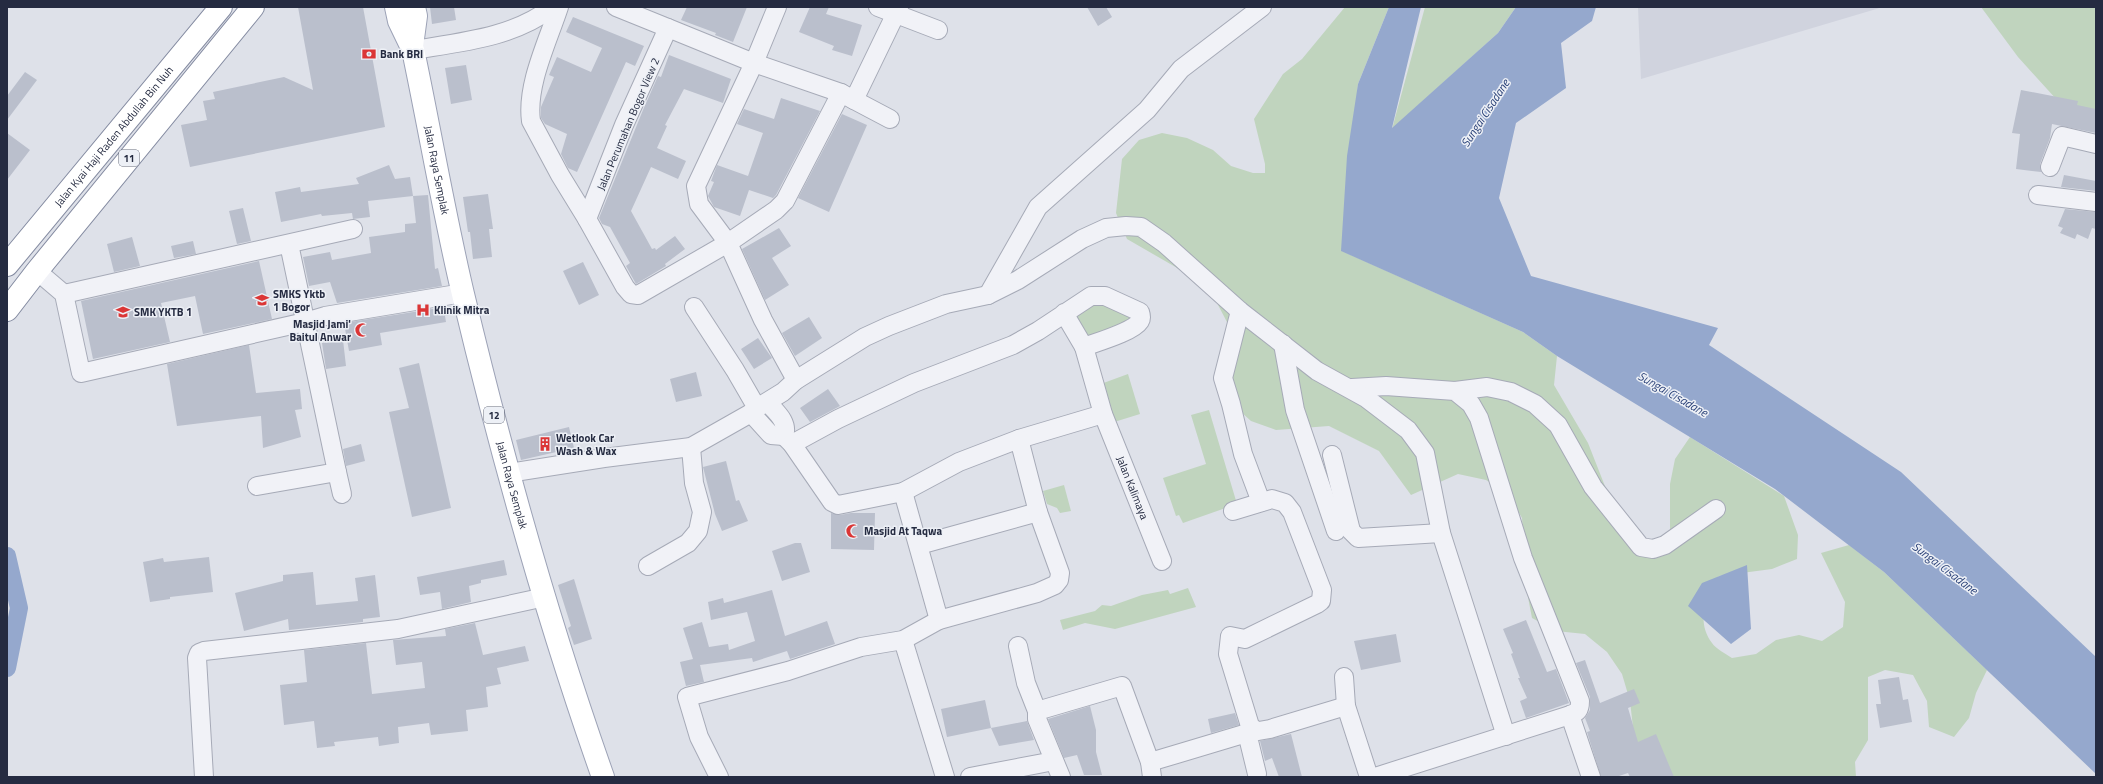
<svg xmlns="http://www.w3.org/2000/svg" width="2103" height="784" font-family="'Titillium Web',sans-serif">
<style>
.built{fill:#d0d3de}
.green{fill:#c0d4be}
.water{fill:#95a8cd}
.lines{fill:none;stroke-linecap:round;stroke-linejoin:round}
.canal{stroke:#95a8cd;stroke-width:18}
.building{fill:#babfcc}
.minor-casing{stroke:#a6aab7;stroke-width:20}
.primary-casing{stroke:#9ca2b6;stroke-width:24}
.trunk-casing{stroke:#848ba1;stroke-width:24}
.minor{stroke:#f1f2f7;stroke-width:18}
.primary{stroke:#fff;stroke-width:22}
.trunk{stroke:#fff;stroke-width:22}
.labels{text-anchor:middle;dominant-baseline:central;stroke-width:3;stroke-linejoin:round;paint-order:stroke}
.shield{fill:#edf0f6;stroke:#616677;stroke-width:1}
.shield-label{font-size:10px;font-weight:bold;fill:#252b41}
.poi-label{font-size:11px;font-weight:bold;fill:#252b41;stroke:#edf0f6;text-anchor:start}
.street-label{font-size:11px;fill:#252b41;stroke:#edf0f6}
.water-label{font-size:12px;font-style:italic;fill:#2c4379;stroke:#edf0f6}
</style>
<rect width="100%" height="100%" fill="#dee1e9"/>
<path class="built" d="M1638,7H1883L1641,79Z"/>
<path class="green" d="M1345,7H1389L1358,84L1342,251L1523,332L1557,356L1554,385L1588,443L1612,504L1645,540L1670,537V484L1675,459L1690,437L1784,496L1798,535L1797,559L1772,569L1719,576C1707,598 1695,620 1712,643C1716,649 1726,654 1732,658L1756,654L1776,640L1799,635L1822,641L1843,627L1845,602L1821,553L1849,545L1884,572L1987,670L1976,693L1969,718L1954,737L1929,727L1927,701L1913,675L1885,670L1868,677V740L1855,762L1856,777H1650L1636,754L1630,701L1622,674L1607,652L1585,634L1556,631L1532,618L1527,592L1522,518L1508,494L1486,480L1458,474L1411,495L1379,451L1329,426L1276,430L1251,421L1230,402L1228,324L1216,301L1198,280L1127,239L1116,213L1122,159L1139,140L1162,133L1187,138L1213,150L1231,166L1253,173H1265V164L1254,119L1283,74L1302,59Z
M1425,7H1516L1498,33L1392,129Z
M1981,7H2096V119L2067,111L2018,57Z
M1098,302L1131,318L1130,322L1087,339L1077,324L1076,314Z
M1128,374L1140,414L1111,423L1098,385Z
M1209,410L1237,504L1183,523L1179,515L1176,516L1163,478L1206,464L1191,415Z
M1064,485L1071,511L1060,513L1057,508L1047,504L1043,491Z
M1188,588L1196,607L1115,629L1085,623L1063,630L1060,620L1095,611L1102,605L1111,606L1142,595L1168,590L1170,594Z"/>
<path class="water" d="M1389,7H1421L1392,128L1498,33L1516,7H1596L1592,21L1561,43L1566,88L1516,123L1499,198L1531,276L1718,328L1709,345L1901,472L2096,657V774L1884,572L1775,489L1557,356L1523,332L1341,251L1347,156L1358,84Z
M1747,565L1751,629L1731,644L1688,606L1702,583Z"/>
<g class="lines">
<path class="canal" d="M7,556L19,608L7,668"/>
</g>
<path class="building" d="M298,7H363L385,127L190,167L181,125L207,120L203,101L215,99L213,92L284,77L313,90Z
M430,7H454L456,20L432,24Z
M687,7H747L733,42L715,35L716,33L681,20Z
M810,7H829L826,14L862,25L852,56L832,50L834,46L799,32Z
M1087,7H1106L1112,17L1098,26Z
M573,17L644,46L635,66L626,62L577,172L568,168L561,154L567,134L545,124L541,118V107L554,77L549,75L557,57L591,72L602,48L566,32Z
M669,55L731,79L723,103L684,89L665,125L667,126L657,148L686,161L678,179L651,167L631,211L652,249L655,248L656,250L675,236L685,249L665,264L666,266L636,284L626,266L630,263L610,227L602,224L599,218L643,110L658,76L661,77Z
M466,65L472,100L451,104L445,68Z
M25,72L37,80L7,120V96Z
M2021,90L2078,101L2077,105L2096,109V133L2052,124L2050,138L2040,164L2041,172L2016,169L2020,134L2012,133Z
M781,98L820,111L776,195L773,198L749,190L740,216L714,207L708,196L714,182L711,181L717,165L748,176L763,133L737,124L744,109L774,119Z
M842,114L867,125L829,212L798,198Z
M7,133L30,150L7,180Z
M389,165L395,179L410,177L413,196L428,195L435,269L438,268L442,286L337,303L330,282L309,286L303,257L330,252L332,260L371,253L369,237L405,232V224L416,223L413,196L368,201L370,217L353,219L352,213L322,216L321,214L281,222L275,192L300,187L301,192L359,184L356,178Z
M2064,175L2096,181V191L2061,187Z
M488,194L493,229H489L492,257L473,259L470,232H468L463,197Z
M243,208L251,241L237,244L229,211Z
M2065,209L2096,212V229L2092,228L2088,239L2077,234L2075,239L2060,233L2063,228L2058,226Z
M779,228L791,246L772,258L789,285L765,300L742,249Z
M132,237L140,266L114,272L107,244Z
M193,241L196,254L174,258L171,246Z
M259,261L272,319L203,334L195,296L161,303L170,342L93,359L81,301Z
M583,262L599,295L579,305L563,271Z
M451,306L452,315L445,316L446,322L380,333L382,345L349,351L344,323Z
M809,317L822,338L795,356L782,333Z
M758,338L772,358L754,369L741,349Z
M343,340L346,366L326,369L322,343Z
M249,345L256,393L300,389L302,409L295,410L301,437L263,448L261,416L177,426L167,364Z
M419,363L451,508L412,517L389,412L409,408L399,368Z
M696,372L702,396L676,402L670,379Z
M828,389L840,406L810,422L800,408Z
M569,427L574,448L521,460L516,440Z
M361,444L365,461L346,466L343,449Z
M726,461L736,501L739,500L748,521L722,531L715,514L703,467Z
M831,513L840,515L851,513H875L874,550L831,549Z
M795,543H801L810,572L782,581L772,551Z
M209,557L213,592L170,597V599L150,602L143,562L163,558L164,562Z
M504,560L507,575L481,580V583L469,586L471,602L442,609L440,592L420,595L417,577Z
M313,572L316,605L358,601L355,578L375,575L380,617L363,619V622L289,630L288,619L244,631L235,593L283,581V575Z
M574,579L592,639L574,645L568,628L571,626L558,585Z
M772,590L785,636L827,621L835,644L790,659L787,651L753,662L752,658L700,665L704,682L686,686L680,662L693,659L683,628L702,622L709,647L728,644L729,650L755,641L747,612L711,620L708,602L723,598L724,603Z
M1526,620L1547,672L1556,669L1569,703L1526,718L1520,701L1527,698L1518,678H1520L1511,654L1513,653L1503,629Z
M475,623L483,655L525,646L529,661L497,668L501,684L486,687L488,707L466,710L468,731L431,735L429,723L398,727L399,743L379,746L378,737L334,742L335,746L317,748L314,721L284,725L280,685L307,682L304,650L366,643L372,694L425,688L422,662L396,665L393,640L446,636L445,629Z
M1396,634L1401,662L1361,670L1354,641Z
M1585,660L1600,703L1634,689L1640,703L1628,708L1638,742L1656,734L1674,777H1630L1628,773L1616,777H1601L1587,732L1590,731L1585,718L1590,710V697L1576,663Z
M1899,677L1903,700L1908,699L1912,722L1880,728L1876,704H1881L1878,680Z
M985,700L991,728L947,737L941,709Z
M1090,706L1096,730V752L1102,775H1084L1077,755L1064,758L1048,719Z
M1235,713L1239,725L1211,733L1208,719Z
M1027,721L1034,740L999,746L991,728Z
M1291,734L1302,777H1279L1272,758L1265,761L1260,741Z"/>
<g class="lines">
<defs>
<g id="minor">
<path d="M559,7C548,41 526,85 531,121L560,175L587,219"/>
<path d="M616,7L668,28L624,125L587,219L625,287L631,294L638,295L728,243L699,204L696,186L754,63L777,7"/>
<path d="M878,7L938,30"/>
<path d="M668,28L754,63L841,93L854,100L899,7"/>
<path d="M413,50C462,42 512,38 553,7"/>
<path d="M854,100L890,119"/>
<path d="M2050,167L2062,136L2096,144"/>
<path d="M2038,195L2096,202"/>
<path d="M37,271L64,294L81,373L305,322L325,316L463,293"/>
<path d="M64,294L353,229"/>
<path d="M988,295L1038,207L1147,110L1181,69L1262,7"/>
<path d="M694,307L735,370L757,408"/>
<path d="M1240,311L1223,378L1231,404L1243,454L1261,502"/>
<path d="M1283,344L1295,410L1336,531"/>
<path id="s1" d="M1084,347L1103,414L1162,561"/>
<path d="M796,380L763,320L728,243L776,210L785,201L841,93"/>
<path d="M1352,388L1386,386L1455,391L1471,404L1479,418L1523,558L1580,701C1580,710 1578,712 1570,715L1375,777"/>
<path d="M1455,391L1487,387L1511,392L1535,404L1558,425L1593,487L1641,547L1653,549L1665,545L1716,509"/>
<path d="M751,413L771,435L784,436C789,422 776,412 768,403"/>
<path d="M784,436L792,444L832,502L838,505L903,492L959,462L1019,439L1103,414"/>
<path d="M792,444L838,419L914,383L1013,345L1038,331L1091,296H1105L1140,312C1141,315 1142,318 1140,321C1133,332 1097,342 1084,347L1064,313"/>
<path d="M1332,455L1351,531L1358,538L1441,533"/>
<path d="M337,472L342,494"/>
<path d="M508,473L604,458L691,447L751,413L757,408L783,392L796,380L865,337L889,326L946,304L988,295L1018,280L1082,239L1106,228L1126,226L1141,227L1164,243L1240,311L1317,371L1366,398L1408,430L1425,453L1441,533L1506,736"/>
<path d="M257,486L337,472L289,244"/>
<path d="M903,492L939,620"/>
<path d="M1233,511L1272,499L1285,503L1292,512L1322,590L1321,601L1317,604L1245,639L1230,636L1228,654L1250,726L1256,731"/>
<path d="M919,545L1038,512"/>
<path d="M648,566L688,543L698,531L702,512L694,483L691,447"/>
<path d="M903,640L945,777"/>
<path d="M1018,646L1026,683L1037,711V719L1061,777"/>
<path d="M1344,677L1346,706L1369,777"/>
<path d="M1037,711L1122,686L1150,762L1152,777"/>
<path d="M1570,715L1591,777"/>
<path d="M1150,762L1247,733"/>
<path d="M1257,774L1247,733L1270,729L1346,706"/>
<path d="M204,777L197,658L199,653L204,651L398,629L545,597"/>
<path d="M719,777L699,737L687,697L788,671L861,647L903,640L939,620L1037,593L1055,585L1059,580L1060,573L1038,512L1019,439"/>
<path d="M970,777L1054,761"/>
</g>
<g id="primary">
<path id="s2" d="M396,7L399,21L413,50C430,131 444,214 463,294C502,457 547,619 603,777"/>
<path d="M412,46L416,16L414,7"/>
</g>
<g id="trunk">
<path id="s3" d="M7,265L221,7"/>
<path d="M7,310L37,271L253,7"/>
</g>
</defs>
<use href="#minor" class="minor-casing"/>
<use href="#primary" class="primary-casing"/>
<use href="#trunk" class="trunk-casing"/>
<use href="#minor" class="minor"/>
<use href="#primary" class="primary"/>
<use href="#trunk" class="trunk"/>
</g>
<defs>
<symbol id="bank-bare" viewBox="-9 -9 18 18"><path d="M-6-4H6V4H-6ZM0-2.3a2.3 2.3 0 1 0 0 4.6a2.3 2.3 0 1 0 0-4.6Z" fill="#db3636" stroke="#edf0f6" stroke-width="2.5" paint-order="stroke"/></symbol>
<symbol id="school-bare" viewBox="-9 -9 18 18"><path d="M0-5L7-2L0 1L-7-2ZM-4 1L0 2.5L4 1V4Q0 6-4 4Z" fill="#db3636" stroke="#edf0f6" stroke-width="2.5" paint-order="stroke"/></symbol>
<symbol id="hospital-bare" viewBox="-9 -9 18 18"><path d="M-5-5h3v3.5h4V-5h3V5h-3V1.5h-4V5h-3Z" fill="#db3636" stroke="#edf0f6" stroke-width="2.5" paint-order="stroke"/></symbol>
<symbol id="mosque-bare" viewBox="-9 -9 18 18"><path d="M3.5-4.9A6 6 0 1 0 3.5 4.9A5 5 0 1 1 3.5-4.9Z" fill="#db3636" stroke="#edf0f6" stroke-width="2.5" paint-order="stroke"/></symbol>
<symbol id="building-bare" viewBox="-9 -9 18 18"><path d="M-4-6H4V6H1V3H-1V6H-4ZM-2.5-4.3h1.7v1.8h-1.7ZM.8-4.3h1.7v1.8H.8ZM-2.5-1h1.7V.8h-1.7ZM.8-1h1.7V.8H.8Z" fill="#db3636" stroke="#edf0f6" stroke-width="2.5" paint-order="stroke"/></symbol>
</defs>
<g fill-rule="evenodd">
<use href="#bank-bare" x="359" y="44" width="20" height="20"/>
<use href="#school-bare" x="252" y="290" width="20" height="20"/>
<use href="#hospital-bare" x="413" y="300" width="20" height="20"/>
<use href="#school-bare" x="113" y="302" width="20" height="20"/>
<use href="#mosque-bare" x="352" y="320" width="20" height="20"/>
<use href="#building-bare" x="535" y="434" width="20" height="20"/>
<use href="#mosque-bare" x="843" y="521" width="20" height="20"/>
</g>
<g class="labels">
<g class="shield">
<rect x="119" y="150" width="20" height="16" rx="3"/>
<rect x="484" y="407" width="20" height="16" rx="3"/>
</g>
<g class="shield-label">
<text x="129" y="158">11</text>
<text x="494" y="415">12</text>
</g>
<g class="poi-label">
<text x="380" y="54">Bank BRI</text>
<text x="273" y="294">SMKS Yktb<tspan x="273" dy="13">1 Bogor</tspan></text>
<text x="434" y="310">Klinik Mitra</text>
<text x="134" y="312">SMK YKTB 1</text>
<text x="351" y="324" text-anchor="end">Masjid Jami'<tspan x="351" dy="13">Baitul Anwar</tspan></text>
<text x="556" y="438">Wetlook Car<tspan x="556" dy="13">Wash &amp; Wax</tspan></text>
<text x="864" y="531">Masjid At Taqwa</text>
</g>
<g class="street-label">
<text transform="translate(628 124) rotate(-67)">Jalan Perumahan Bogor View 2</text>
<text stroke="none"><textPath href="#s3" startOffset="167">Jalan Kyai Haji Raden Abdullah Bin Nuh</textPath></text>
<text stroke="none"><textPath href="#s2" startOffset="169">Jalan Raya Semplak</textPath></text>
<text stroke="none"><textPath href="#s2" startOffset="493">Jalan Raya Semplak</textPath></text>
<text stroke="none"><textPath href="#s1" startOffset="149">Jalan Kalimaya</textPath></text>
</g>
<g class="water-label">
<text transform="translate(1485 113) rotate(-57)">Sungai Cisadane</text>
<text transform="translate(1673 394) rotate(30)">Sungai Cisadane</text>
<text transform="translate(1945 568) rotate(37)">Sungai Cisadane</text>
</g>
</g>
<rect width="2103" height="784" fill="none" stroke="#252b41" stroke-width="16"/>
</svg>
